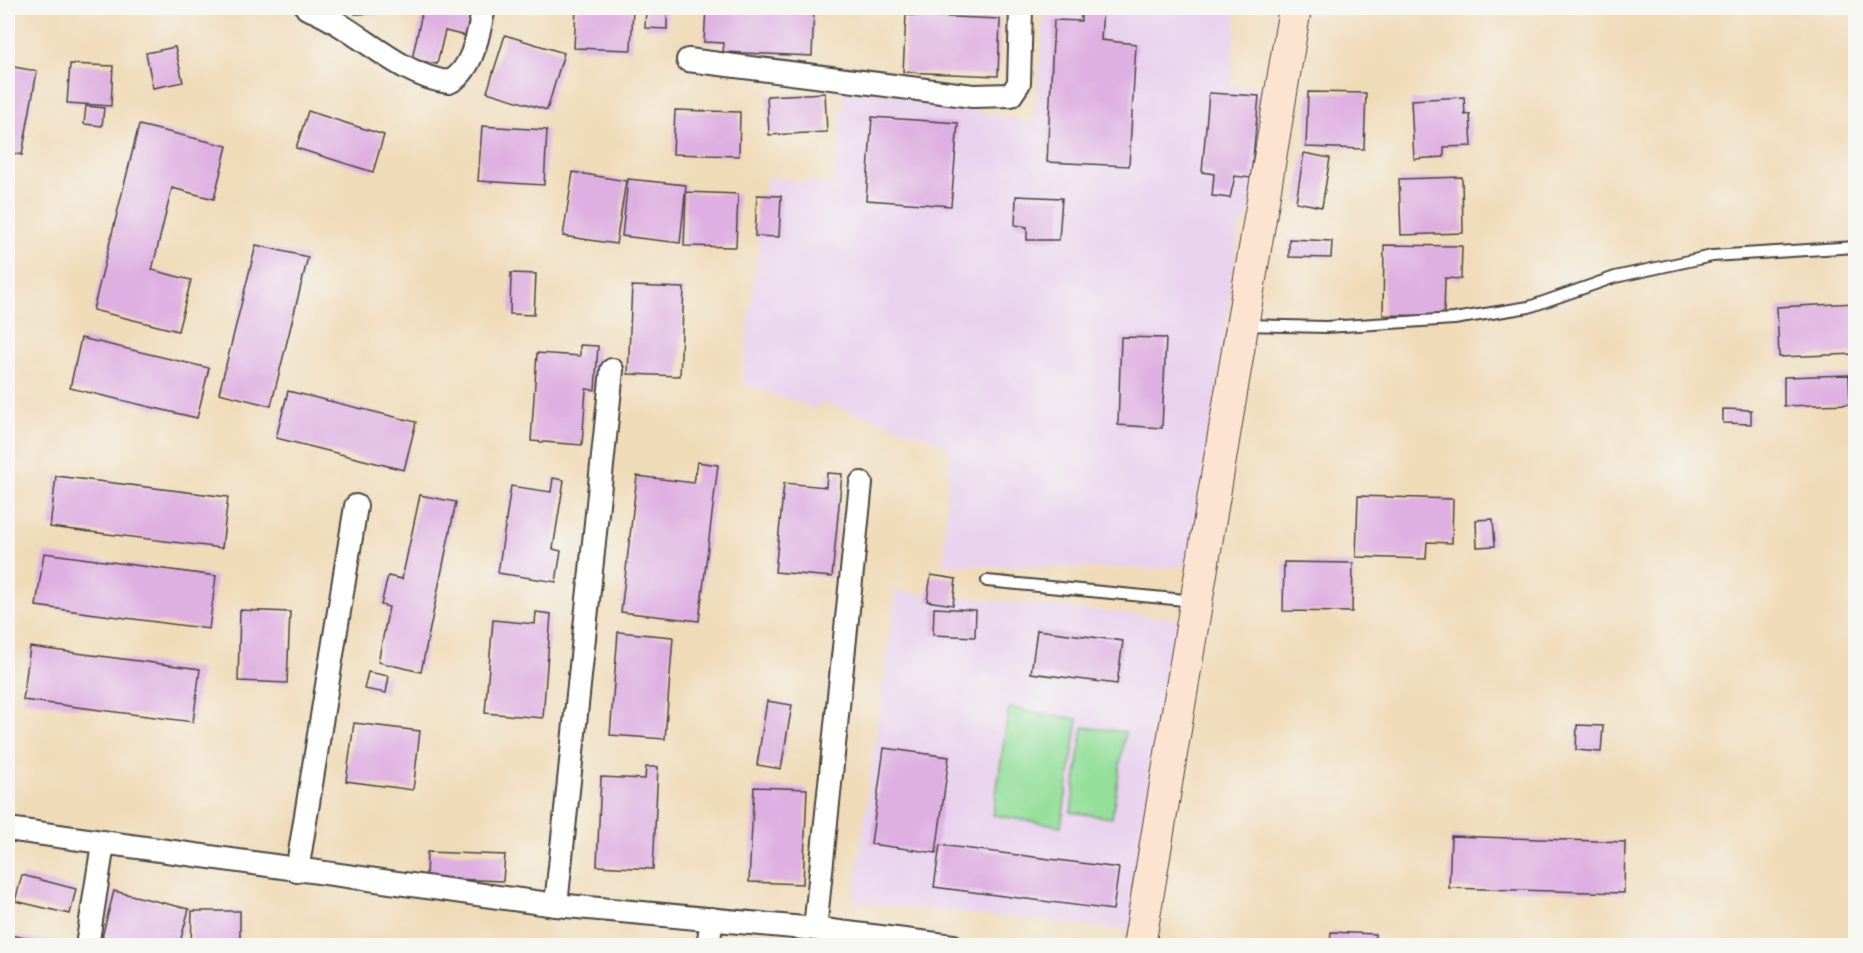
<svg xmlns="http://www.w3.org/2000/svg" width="1863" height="953" font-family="Vollkorn,serif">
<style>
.built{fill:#e9d2ee}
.green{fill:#95df9b;stroke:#608563;stroke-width:1.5}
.building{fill:#deafe1}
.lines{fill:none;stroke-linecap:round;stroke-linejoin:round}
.service-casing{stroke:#494540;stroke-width:14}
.minor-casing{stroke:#494540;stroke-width:26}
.secondary-casing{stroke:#494540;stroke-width:34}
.service{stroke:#fff;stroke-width:10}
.minor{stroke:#fff;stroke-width:22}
.secondary{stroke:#fde4d1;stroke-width:32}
</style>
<rect width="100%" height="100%" fill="#f6f6f2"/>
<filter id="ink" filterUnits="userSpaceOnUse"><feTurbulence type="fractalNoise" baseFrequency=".0167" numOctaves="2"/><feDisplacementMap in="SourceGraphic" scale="12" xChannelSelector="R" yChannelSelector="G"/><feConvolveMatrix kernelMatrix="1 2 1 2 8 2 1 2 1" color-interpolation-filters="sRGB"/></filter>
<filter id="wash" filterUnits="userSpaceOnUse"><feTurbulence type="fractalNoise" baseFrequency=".008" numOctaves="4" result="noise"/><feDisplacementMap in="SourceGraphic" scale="24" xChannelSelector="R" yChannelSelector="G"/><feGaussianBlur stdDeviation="1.35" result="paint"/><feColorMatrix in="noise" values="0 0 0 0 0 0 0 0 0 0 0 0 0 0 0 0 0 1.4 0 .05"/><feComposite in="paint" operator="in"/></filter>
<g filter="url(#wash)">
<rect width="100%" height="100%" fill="#f0dbb9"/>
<path class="built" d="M1045,8H1282L1275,10L1236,8L1231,86L1263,87L1269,93L1254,211L1240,225L1192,564L1152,569L943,565L950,450L933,439L821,402L816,409L741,383L767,177L834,185L845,84L1034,123Z
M896,591L1178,619L1133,931L853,902Z"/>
<path class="green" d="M1009,708L1078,719L1061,826L993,815Z
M1083,727L1125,732L1112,818L1071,812Z"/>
<g id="blocks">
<path class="building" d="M355,8H415V12L355,14Z
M423,8H477L470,37L445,31L437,64L412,59Z
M576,8H633L631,50L574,48Z
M646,8H667V29L645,28Z
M706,8H814L812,56L723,52L724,43L704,42Z
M1081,8H1089V14L1090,8H1103L1101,40L1136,44L1129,166L1047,162L1054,20L1081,21Z
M906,15L1000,19L998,76L903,72Z
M505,35L564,53L547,110L487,92Z
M175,47L183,82L153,88L146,53Z
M70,64L113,66L111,106L67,103Z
M8,66L37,71L22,155L8,152Z
M1308,92L1366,93L1364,149L1306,147Z
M825,93L827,132L769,135L767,96Z
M1209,93L1259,96L1251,178L1235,176L1230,198L1212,196L1214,174L1202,172Z
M1464,97L1465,115L1470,114L1472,146L1444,147V157L1414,159L1411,100Z
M86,106L104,108L102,126L84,124Z
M675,110L740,112L739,156L673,154Z
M308,111L384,135L373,172L296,148Z
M872,117L958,123L951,206L866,200Z
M139,125L227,146L214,199L172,188L152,270L191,280L178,331L93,310Z
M482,126L547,130L544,185L478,181Z
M1304,153L1330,158L1322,207L1296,202Z
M573,172L626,181L616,244L563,236Z
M1462,177L1463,233L1401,235L1399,179Z
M628,179L686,185L680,243L622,236Z
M686,192L738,194L736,247L684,246Z
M757,195L781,196L779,237L755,236Z
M1016,196L1062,198L1059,240H1027V227L1015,225Z
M1289,239L1332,241L1331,258L1289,257Z
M256,245L308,257L271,406L219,393Z
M1384,245L1462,246L1461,279L1445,278L1444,316L1383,315Z
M511,273L536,274L534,315L510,314Z
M632,286L684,288L680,376L628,374Z
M1856,303V354L1779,357L1777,307Z
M1121,337L1166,338L1162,428L1118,425Z
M81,338L209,368L197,418L70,388Z
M580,345L598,346L595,390L586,389L582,445L531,441L537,353L580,356Z
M1849,375L1850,404L1784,406V377Z
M288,391L416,422L404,470L276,438Z
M1723,409L1751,410V424L1723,423Z
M697,462L718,465L699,621L621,612L637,476L694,483Z
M827,473L842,474L832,577L775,572L784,483L826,487Z
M56,476L228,497L222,548L50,527Z
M553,478L564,480L553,549L561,551L556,582L498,573L511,486L551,492Z
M420,495L456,502L421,672L378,662L389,607L381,605L388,576L402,579Z
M1358,496L1453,499L1452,543L1427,542L1426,559L1356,557Z
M1493,519L1495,546L1477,547L1476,520Z
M44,553L216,576L209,629L36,606Z
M1284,562L1353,563L1352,612L1283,611Z
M931,575L956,579L953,605L927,601Z
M934,608L976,610L975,637L933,635Z
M240,610L290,612L287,683L238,681Z
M536,612L551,614L543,718L485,713L493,620L535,624Z
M1037,630L1123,641L1117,684L1031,673Z
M618,632L673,637L665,739L610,735Z
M30,647L200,669L193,722L23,700Z
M368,672L389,676L386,693L364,689Z
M767,701L792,705L781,769L757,765Z
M354,723L420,731L413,790L346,781Z
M1577,725L1603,726L1601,752L1576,750Z
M884,748L949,757L936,853L871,844Z
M646,767H658L653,869L597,866L601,777L645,779Z
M754,787L807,789L803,884L749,882Z
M1451,836L1625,842L1624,893L1449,888Z
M940,845L1119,868L1113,910L934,887Z
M427,852L505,855L503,881L426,878Z
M22,875L76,889L70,914L15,901Z
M114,891L189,909L179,946H138L102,937Z
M192,911H240V946H191Z
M1331,932L1375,934V946H1330Z
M8,935L66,944L65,946H8Z"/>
</g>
</g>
<g filter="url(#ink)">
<use href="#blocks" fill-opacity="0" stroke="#494540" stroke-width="1.5"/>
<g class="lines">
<defs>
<path id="service" d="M1244,325L1326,327L1454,319L1529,307L1615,277L1712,256L1856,247
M987,581L1195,601"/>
<path id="minor" d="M307,8C354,25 399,77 449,82C473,72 479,30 484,8
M688,60L973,96L1011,95L1019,83L1021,8
M8,829L556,905L815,929L953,946
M297,871L356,506
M556,905L612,370
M815,929L861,483
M87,946L103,844
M708,946L712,919"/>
<path id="secondary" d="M1139,946L1295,8"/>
</defs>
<use href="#service" class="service-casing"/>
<use href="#minor" class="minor-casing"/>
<use href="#secondary" class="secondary-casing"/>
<use href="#service" class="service"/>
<use href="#minor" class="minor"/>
<use href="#secondary" class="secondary"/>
</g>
</g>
<rect width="1863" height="953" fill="none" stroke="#f6f6f2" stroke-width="30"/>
</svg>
